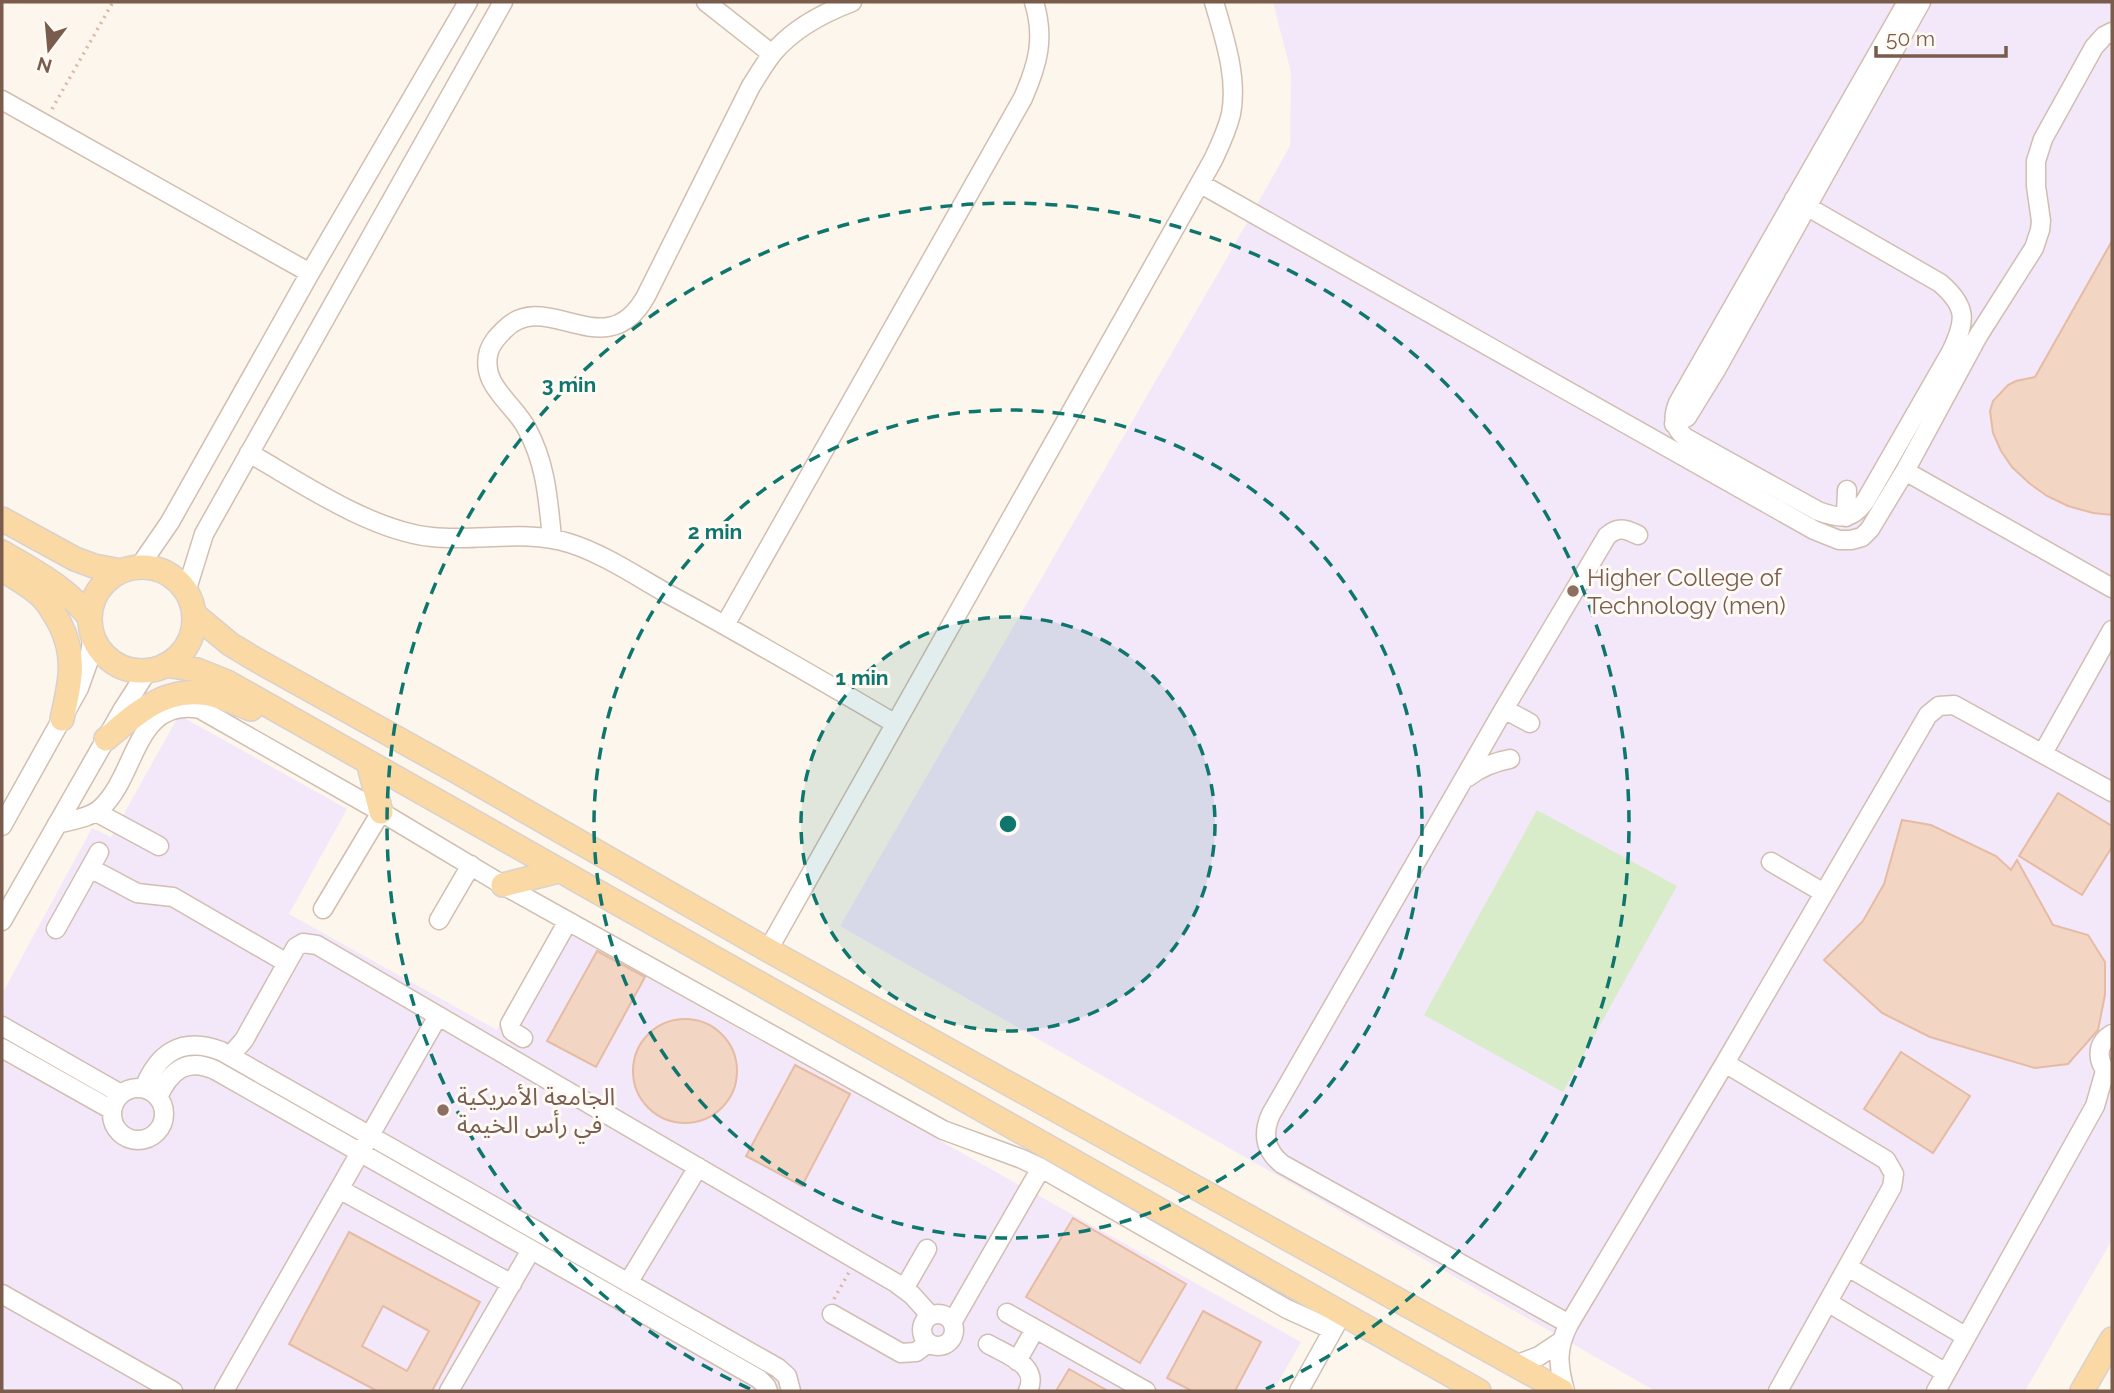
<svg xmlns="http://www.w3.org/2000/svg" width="2114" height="1393" font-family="Raleway,'Noto Sans Arabic',sans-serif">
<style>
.education{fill:#f3e8fa}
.green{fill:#d8ecc9}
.building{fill:#f3d5c3;stroke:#e6bba3;stroke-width:2;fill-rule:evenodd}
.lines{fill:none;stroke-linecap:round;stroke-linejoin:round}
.minor-casing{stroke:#d1beb0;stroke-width:21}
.major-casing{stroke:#dad1cd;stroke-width:26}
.path{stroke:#d9b8a5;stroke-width:3.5;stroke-dasharray:2 5;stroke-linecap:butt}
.minor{stroke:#fff;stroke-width:18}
.major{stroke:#fbd9a5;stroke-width:23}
.ring{fill:none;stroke:#0f766e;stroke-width:3.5;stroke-dasharray:12 9}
.education-dot{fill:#8d6e63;stroke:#fffaf3;stroke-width:2.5}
.labels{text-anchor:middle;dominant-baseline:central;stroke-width:6;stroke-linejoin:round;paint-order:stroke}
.education-label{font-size:24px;fill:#785e54;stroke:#fffaf3;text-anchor:start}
.centre{fill:#0f766e;stroke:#fffaf3;stroke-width:3.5}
.ring-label{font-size:21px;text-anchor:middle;font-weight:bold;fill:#0f766e;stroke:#fffaf3;stroke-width:6;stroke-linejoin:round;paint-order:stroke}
</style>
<rect width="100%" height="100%" fill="#fdf6ec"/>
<path class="education" d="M1273,2H2112V1240L2025,1391H1655L840,926L1228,256L1290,146L1291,73Z
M179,715L347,809L289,914L497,1030L555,926L1301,1342L1273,1391H2V994L92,828L111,837Z"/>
<path class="green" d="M1537,810L1677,886L1563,1092L1424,1015Z"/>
<path class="building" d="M2112,241V515L2093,513L2068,506L2047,496L2029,483L2012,467L2001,451L1993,433L1990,411L1993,401L2008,385L2016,381L2035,377Z
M2058,793L2112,826V847L2082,895L2019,856Z
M1902,820L1931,825L1996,856L2011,870L2017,860L2053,925L2088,935L2105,962V995L2098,1030L2068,1064L2035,1068L1930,1037L1882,1013L1824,960L1863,921L1884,884Z
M597,951L645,977L596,1067L547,1041Z
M633 1071a52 52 0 1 1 104 0a52 52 0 1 1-104 0Z
M1901,1052L1970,1096L1933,1153L1864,1109Z
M795,1065L850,1094L802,1186L746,1156Z
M1073,1218L1186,1284L1140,1363L1026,1297Z
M349,1232L480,1302L432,1391H377L289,1344ZM383,1306L429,1331L407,1371L362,1346Z
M1203,1311L1261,1342L1235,1391H1192L1167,1378Z
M1069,1369L1108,1391H1056Z"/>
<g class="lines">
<defs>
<path id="minor" d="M706,2L772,54
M2,100L310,273
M1201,184L1814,530L1839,540H1851L1862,537L1870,529L1905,471L1978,336L2034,248L2040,230L2041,221L2036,186V161L2043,139L2094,47L2104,36L2112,32
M1794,199L1940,283C1968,307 1966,321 1951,352L1866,500C1852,521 1840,519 1818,511L1686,438C1673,427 1672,418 1678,403L1907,2
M1674,424L1687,417L1716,370L1921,2
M249,453C302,483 371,531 432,537C477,542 525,529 569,543C604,554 636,576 668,594C744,635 819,679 894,723
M1905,471L2112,588
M1846,517L1847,490
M552,538C548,499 546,464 527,429C514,403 479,385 489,351C492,342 498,336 504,330C546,286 606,369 646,296L751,86C758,75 765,63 773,53C793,29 823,13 852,2
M139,567L170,522L310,273L468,2
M186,592L204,534L503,2
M725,625L1023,98C1038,64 1045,38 1034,2
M1504,709L1530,723
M2043,753L2112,630
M1468,777C1481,767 1494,762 1510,759
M96,812L159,846
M57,824C72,820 91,818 102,807C137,774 135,697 200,709L381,812L503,885L943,1130L1022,1159L1041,1168L1287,1309L1333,1330
M2,826L79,688L89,660L93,635
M1771,862L1824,893
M90,868L137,893L173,897L287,963
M323,909L381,812
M439,920L471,865
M2,921L123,709L148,670
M56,929L99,852
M768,950L1213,160C1220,145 1227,131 1231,114C1238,77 1224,37 1214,2
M2,1026L121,1094
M2112,1034C2094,1045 2097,1065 2112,1076
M523,1038L512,1031L510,1024L568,921
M2,1048L112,1110
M230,1056L244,1040L296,947L303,943L317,945L896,1283L912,1295L930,1315
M1725,1063L1886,1160L1894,1174L1892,1187L1778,1391
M144,1088C158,1053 182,1036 221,1051L778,1368L787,1376L791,1391
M112 1114a26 26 0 1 1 52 0a26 26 0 1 1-52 0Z
M158,1097C170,1071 186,1057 215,1070L759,1379L766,1386L768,1391
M339,1189L512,1284
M1848,1267L1965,1336
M628,1283L698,1167
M904,1289L927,1249
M2,1294L173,1391
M1829,1303L1946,1373
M1007,1313L1146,1391
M922 1330a16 16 0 1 1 32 0a16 16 0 1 1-32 0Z
M832,1314L901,1353L916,1352L928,1343
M953,1321L1041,1168
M1569,1324L1282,1164C1265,1150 1262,1134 1271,1114L1504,709L1607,536C1618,526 1626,529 1638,535
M988,1344C1007,1355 1040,1365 1028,1391
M1017,1361L1035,1329
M1515,1365L1539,1356L1560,1342
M224,1391L438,1016
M449,1391L531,1250
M1299,1391L1338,1321
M1565,1391C1558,1365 1556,1349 1569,1324L1725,1063L1928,715L1939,706L1954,705L2112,792
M1936,1391L2095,1106L2105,1071"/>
<path id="major" d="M2,519L75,559L94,566L121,571
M2,552C35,572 66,587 90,618
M90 619a52 52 0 1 1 104 0a52 52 0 1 1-104 0Z
M2,569C15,578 31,586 42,597C50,605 55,615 60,624C77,658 70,683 62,719
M194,614L230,644L253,658L454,770L768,950L1562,1391
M165,665L197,670L227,682L1479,1391
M106,739C137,713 165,686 209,694C223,697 237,704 251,709
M368,762L381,812
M503,885L559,871
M2082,1391L2112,1339"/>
</defs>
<use href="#minor" class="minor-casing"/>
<use href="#major" class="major-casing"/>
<path class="path" d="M52,109L113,2
M834,1299L849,1272"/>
<use href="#minor" class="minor"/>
<use href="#major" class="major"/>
</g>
<circle cx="1008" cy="824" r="207" fill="#0f766e" fill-opacity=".12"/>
<g class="ring">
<circle cx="1008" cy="824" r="207"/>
<circle cx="1008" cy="824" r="414"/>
<path d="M750 1389A621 621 0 1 1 1266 1389"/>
</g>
<g class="education-dot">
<circle cx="1573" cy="591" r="7"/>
<circle cx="443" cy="1110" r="7"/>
</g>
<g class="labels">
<g class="education-label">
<text x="1587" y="577">Higher College of<tspan x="1587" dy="28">Technology (men)</tspan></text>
<text x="457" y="1096">الجامعة الأمريكية<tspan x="457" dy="28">في رأس الخيمة</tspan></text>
</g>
</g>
<circle cx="1008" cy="824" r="10" class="centre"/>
<g class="ring-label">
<text x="569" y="392">3 min</text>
<text x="715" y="539">2 min</text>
<text x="862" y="685">1 min</text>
</g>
<rect width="2114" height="1393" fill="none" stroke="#7a5c4d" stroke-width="7"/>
<g transform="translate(49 49) rotate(196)" stroke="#fffaf3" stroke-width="5" paint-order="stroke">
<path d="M0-5L12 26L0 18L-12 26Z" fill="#7a5c4d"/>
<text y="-10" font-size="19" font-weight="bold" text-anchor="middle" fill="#7a5c4d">N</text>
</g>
<path d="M1876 46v10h130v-10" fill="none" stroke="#7a5c4d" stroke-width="3.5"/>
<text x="1886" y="46" font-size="21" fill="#7a5c4d" stroke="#fffaf3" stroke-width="5" paint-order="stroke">50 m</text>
</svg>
